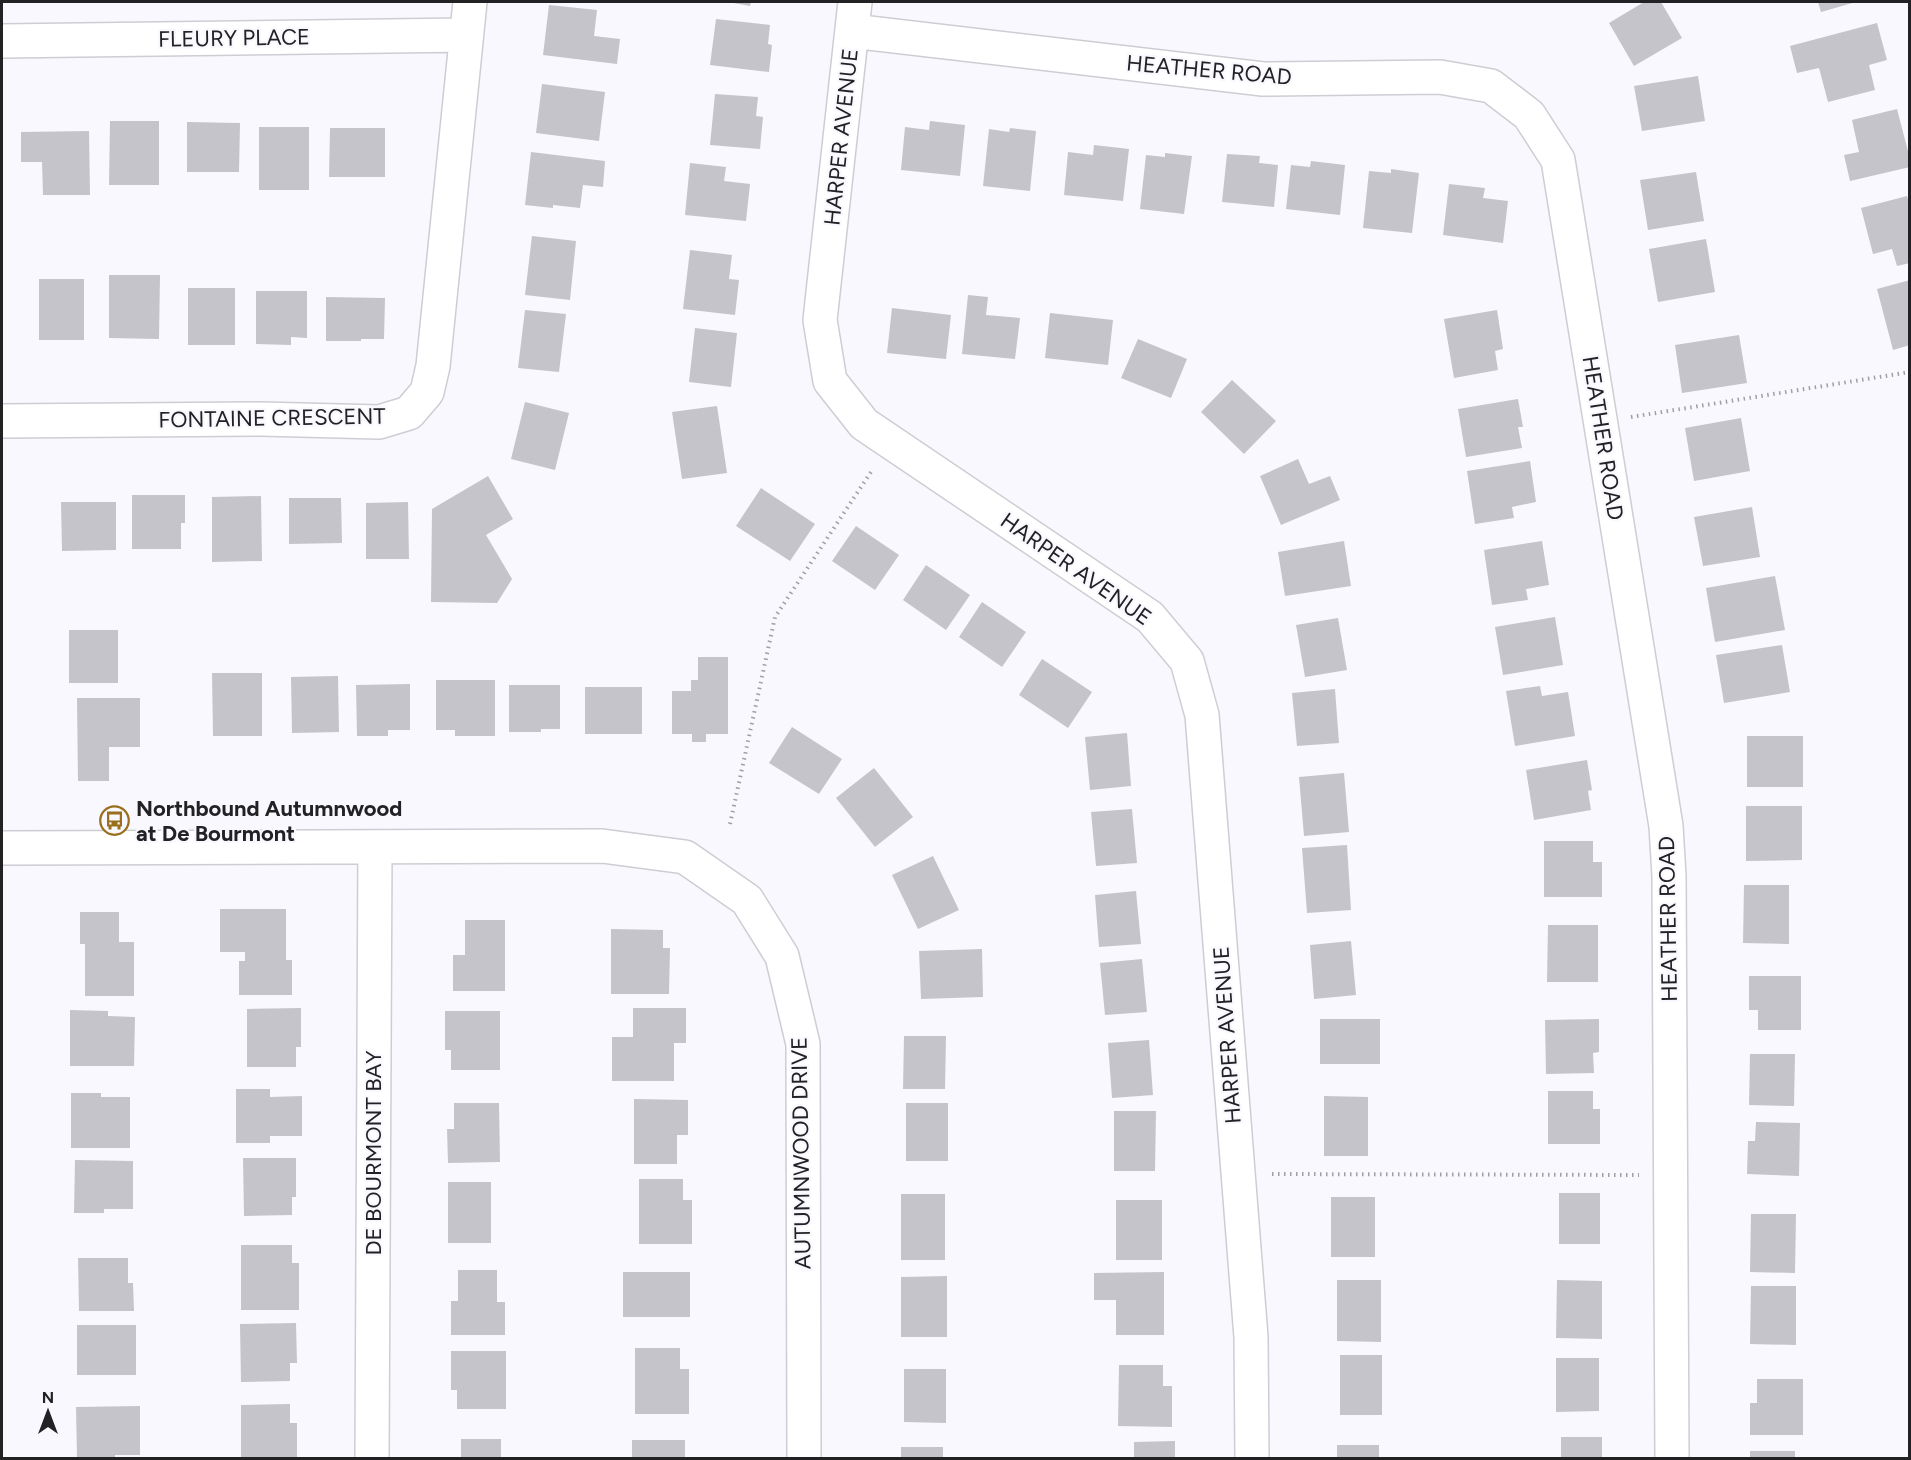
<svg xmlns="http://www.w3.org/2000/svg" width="1911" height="1460" font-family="Figtree,sans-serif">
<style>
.building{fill:#c5c4ca}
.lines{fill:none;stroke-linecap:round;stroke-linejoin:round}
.minor-casing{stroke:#cecdd3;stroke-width:36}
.path{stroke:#a0a0a4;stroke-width:4;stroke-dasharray:1.5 4.5;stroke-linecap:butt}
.minor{stroke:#fff;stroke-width:33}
.labels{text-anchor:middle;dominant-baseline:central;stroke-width:4.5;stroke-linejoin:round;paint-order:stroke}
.street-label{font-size:22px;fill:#222224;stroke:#f8f8fe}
.poi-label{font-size:22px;font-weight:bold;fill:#222224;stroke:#f8f8fe;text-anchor:start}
</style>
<rect width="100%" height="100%" fill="#f8f8fe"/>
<path class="building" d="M728,2H751L750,6Z
M1644,2H1661L1682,38L1634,66L1609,23Z
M1818,2H1856L1821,12Z
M549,5L597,10L594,36L620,39L617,64L543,55Z
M716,19L770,25L768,44L772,45L769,72L710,65Z
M1877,23L1887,60L1869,65L1875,90L1828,102L1819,68L1797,73L1790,46Z
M1698,76L1705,121L1642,131L1634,86Z
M542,84L605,92L599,141L536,133Z
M715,94L758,97L756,116L763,117L760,149L710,145Z
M1897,109L1910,159V167L1850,181L1844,155L1859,152L1852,120Z
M110,121H159V185H109Z
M930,121L965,125L960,176L901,170L905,127L929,130Z
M187,122L240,123L239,172H187Z
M259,127H309V190H259Z
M330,128H385V177H329Z
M1010,128L1036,131L1030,191L983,186L989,129L1009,132Z
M89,131L90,195H43L42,162H21V132Z
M1094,145L1129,149L1123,201L1064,195L1068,152L1093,155Z
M531,152L605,161L603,187L583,185L580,208L553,205V208L525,205Z
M1165,153L1192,156L1184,214L1140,209L1146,155L1165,157Z
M1227,154L1260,156L1259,163L1278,165L1274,207L1222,202Z
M1311,161L1345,165L1340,215L1286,209L1291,165L1310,167Z
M690,163L726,167L724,181L750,184L746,221L685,215Z
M1391,169L1419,173L1412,233L1363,228L1369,171L1391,173Z
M1696,172L1704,221L1648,230L1640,180Z
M1449,184L1485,188L1483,198L1508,201L1503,243L1443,235Z
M1907,196L1910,206V263L1897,266L1892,249L1873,254L1861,208Z
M532,236L576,241L570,300L525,295Z
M1706,239L1715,292L1658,302L1649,249Z
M690,250L732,255L729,279L739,280L735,315L683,309Z
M109,275H160L159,339L109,338Z
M39,279H84V340H39Z
M1910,280V345L1893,350L1877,289Z
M188,288H235V345H188Z
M256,291H307V338L291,337V345L256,344Z
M968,295L988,297L986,315L1020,318L1015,359L962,354Z
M326,297L385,298L384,339H361V341H326Z
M892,308L951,315L946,359L887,353Z
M525,310L566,314L559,372L518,368Z
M1497,310L1503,349L1495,351L1498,370L1454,378L1444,319Z
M1050,313L1113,320L1108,365L1045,358Z
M695,328L737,333L731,387L689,382Z
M1739,335L1747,383L1682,393L1675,345Z
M1138,339L1187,359L1171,398L1121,378Z
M1232,380L1276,421L1244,454L1201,412Z
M1518,399L1523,427H1518L1522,448L1466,457L1458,409Z
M525,402L569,413L555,470L511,459Z
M717,406L727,473L682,479L672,412Z
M1741,418L1750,471L1694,481L1685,428Z
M1298,459L1309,484L1330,476L1340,500L1281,525L1260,476Z
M1530,461L1536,502L1512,507L1514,518L1475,524L1467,471Z
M488,476L513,519L486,535L512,579L497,603L431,602L432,509Z
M761,488L815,524L790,561L736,526Z
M132,495H185V523H181V549H132Z
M261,496L262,561L212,562V497Z
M289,498H341L342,543L289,544Z
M61,502H116V550L62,551Z
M408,502L409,559H366V503Z
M1752,507L1760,557L1703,566L1694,517Z
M856,526L899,555L875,590L832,561Z
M1344,541L1351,586L1285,596L1278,552Z
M1542,541L1549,585L1526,589L1528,600L1492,605L1484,550Z
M926,565L970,595L946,630L903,600Z
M1775,576L1785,630L1715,642L1706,588Z
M982,602L1026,632L1002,667L959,637Z
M1555,617L1563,665L1503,675L1495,627Z
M1338,618L1347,670L1305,677L1296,625Z
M69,630H118V683H69Z
M1782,645L1790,692L1724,703L1716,655Z
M698,657H728V734H706V742H692V734H672V691H691V680H698Z
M1042,659L1092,692L1068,728L1019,695Z
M212,673H262V736H213Z
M338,676L339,732L292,733L291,677Z
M436,680H495V736H455V730H436Z
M410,684V730H388V736H357L356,685Z
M509,685H560V729H541V732H509Z
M1540,686L1542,696L1568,692L1575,736L1515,746L1506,691Z
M585,687H642V734H585Z
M1335,689L1339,743L1297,746L1292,693Z
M77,698H140V747H109V781H78Z
M792,727L842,759L819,794L769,763Z
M1127,733L1131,786L1090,790L1085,737Z
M1747,736H1803V787H1747Z
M1587,760L1592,790L1588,791L1591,810L1534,820L1526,770Z
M874,768L913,817L875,847L836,798Z
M1344,773L1349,832L1304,836L1299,777Z
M1746,806H1802V860L1746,861Z
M1132,809L1137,863L1096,866L1091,812Z
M1544,841H1593V862H1602V897H1544Z
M1347,845L1351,910L1307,913L1302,848Z
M933,856L959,910L918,929L892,875Z
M1744,885H1789V944L1743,943Z
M1136,891L1141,944L1099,947L1095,895Z
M220,909H286V960H292V995H239V961H245V952H220Z
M80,912H119V942H134V996H85V944H80Z
M465,920H505V991H453V955H465Z
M1548,925H1598V982H1547Z
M611,929L663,930V948H670L669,994H611Z
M1351,941L1356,995L1314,999L1310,945Z
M982,949L983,997L921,999L919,951Z
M1142,959L1147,1012L1105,1015L1100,963Z
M1749,976H1801V1030H1758V1010H1749Z
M301,1008V1047H296V1067H247V1009Z
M633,1008H686V1043H674V1081H612V1037H633Z
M70,1010L108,1011V1016L135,1017L134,1066H70Z
M445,1011H500V1070H451V1050H445Z
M1320,1019H1380V1064H1320Z
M1599,1019V1052L1593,1053L1594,1073L1546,1074L1545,1020Z
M904,1036H946L945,1089H903Z
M1149,1040L1153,1095L1112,1098L1108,1043Z
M1750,1054H1795L1794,1106L1749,1105Z
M236,1089H270V1097L302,1096V1136H270V1143H236Z
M1548,1091H1593V1109H1600V1144H1548Z
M71,1093H101V1097H130V1148H71Z
M1324,1096L1368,1097V1156H1324Z
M634,1099L688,1100V1135H677V1164H634Z
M454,1103H499L500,1162L448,1163L447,1129H454Z
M906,1103H948V1161H906Z
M1114,1111H1156L1155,1171H1114Z
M1756,1122L1800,1123L1799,1176L1747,1174L1748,1141H1755Z
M243,1158H296V1197H292V1215L244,1216Z
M75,1160L133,1161V1209H104V1213H74Z
M639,1179H683V1200H692V1244H639Z
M448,1182H491V1243H448Z
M1559,1193H1600V1244H1559Z
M901,1194H945V1260H901Z
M1331,1197H1375V1257H1331Z
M1116,1200H1162V1260H1116Z
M1751,1214H1796L1795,1273L1750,1272Z
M241,1245H292V1263H299V1310H241Z
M78,1258H128V1283H133L134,1311H79Z
M458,1270H497V1302H505V1335H451V1301H458Z
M623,1272H690V1317H623Z
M1164,1272V1335H1116V1300H1094V1273Z
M947,1276V1337H901V1277Z
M1337,1280H1381V1342L1337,1341Z
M1557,1280L1602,1281V1339L1556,1338Z
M1751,1286H1796V1345L1750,1344Z
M296,1323L297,1363H290V1381L241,1382L240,1324Z
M77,1325H136V1375H77Z
M635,1348H680V1369H689V1414H635Z
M451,1351H506V1409H457V1390H451Z
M1340,1355H1382V1415H1340Z
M1556,1358H1599V1411L1556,1412Z
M1119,1365H1163V1386H1172V1427L1118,1426Z
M904,1369H946V1423L904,1422Z
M1757,1379H1803V1435H1750V1403H1757Z
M290,1404V1423H297V1458H241V1405Z
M140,1406V1455H115V1458H77L76,1407Z
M1561,1437H1602V1458H1561Z
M461,1439H501V1458H461Z
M632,1440H685V1458H632Z
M1175,1441V1458H1134V1442Z
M1337,1445H1379V1458H1337Z
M901,1447H943V1458H901Z
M1750,1451H1795V1458H1750Z"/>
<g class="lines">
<defs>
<path id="minor" d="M855,2L820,320L830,381L864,424L1150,617L1187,661L1202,715L1251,1337L1252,1458
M852,31L1263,79L1440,77L1491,86L1529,115L1558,160L1666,826L1669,876L1672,1458
M2,41L466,35
M2,421L261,419L379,422L409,413L427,392L433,366L470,2
M2,848L602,846L685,857L747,900L782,956L803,1044L804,1458
M372,1458L375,847"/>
</defs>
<use href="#minor" class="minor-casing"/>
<path class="path" d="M1631,417L1910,372
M730,824L775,617L873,469
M1272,1174L1639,1175"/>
<use href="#minor" class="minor"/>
</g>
<defs>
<symbol id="bus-ring" viewBox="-11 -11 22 22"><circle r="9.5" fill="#f8f8fe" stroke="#996f1c" stroke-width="1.5"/><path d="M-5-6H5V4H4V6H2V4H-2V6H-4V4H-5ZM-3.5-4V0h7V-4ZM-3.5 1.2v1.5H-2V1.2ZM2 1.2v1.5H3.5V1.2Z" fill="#996f1c"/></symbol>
</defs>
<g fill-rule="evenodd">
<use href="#bus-ring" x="98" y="804" width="33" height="33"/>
</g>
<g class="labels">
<g class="street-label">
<text transform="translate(234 38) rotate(-1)">FLEURY PLACE</text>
<text transform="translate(1209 70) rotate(5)">HEATHER ROAD</text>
<text transform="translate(841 137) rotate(-84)">HARPER AVENUE</text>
<text transform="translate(272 418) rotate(-1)">FONTAINE CRESCENT</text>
<text transform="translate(1603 438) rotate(81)">HEATHER ROAD</text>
<text transform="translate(1076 569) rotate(35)">HARPER AVENUE</text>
<text transform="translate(1668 919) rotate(-91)">HEATHER ROAD</text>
<text transform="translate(1227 1035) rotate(-94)">HARPER AVENUE</text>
<text transform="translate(373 1153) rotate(-90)">DE BOURMONT BAY</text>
<text transform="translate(801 1153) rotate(-91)">AUTUMNWOOD DRIVE</text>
</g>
<g class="poi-label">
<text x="136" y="808">Northbound Autumnwood<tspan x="136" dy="25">at De Bourmont</tspan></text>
</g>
</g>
<rect width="1911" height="1460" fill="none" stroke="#222224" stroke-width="6"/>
<g transform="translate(48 1412)" stroke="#f8f8fe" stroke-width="4.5" paint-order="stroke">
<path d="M0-4.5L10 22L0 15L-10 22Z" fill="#222224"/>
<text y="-9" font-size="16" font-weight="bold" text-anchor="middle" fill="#222224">N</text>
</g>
</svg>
